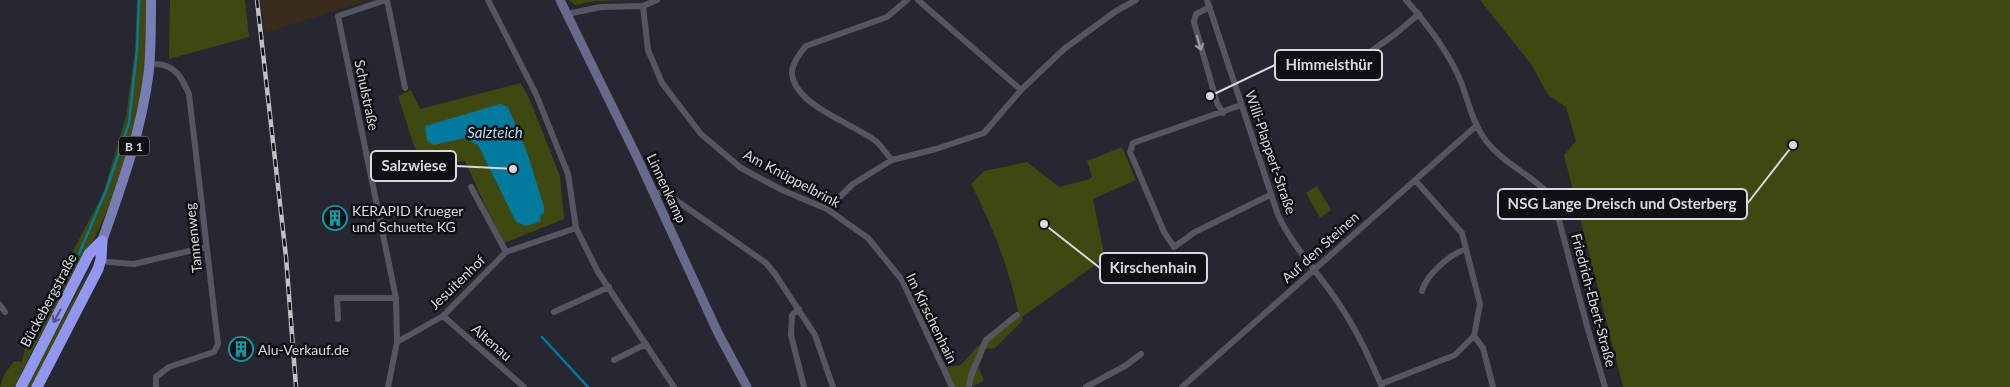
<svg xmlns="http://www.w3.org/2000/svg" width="2010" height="387" font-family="Lato,sans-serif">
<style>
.commercial{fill:#392c1f}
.green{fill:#3e4810}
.water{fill:#017a9d}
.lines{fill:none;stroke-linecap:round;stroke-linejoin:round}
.stream{stroke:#017a9d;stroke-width:2.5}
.street{stroke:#555760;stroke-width:6}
.secondary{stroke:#676a8b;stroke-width:9}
.primary{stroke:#797db6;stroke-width:10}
.highway{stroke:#9197ef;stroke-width:11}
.rail-casing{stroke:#c0c1c7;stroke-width:4.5}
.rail{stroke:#101014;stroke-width:2.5;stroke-dasharray:8;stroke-linecap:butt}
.oneway{stroke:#9d9ea6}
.oneway2{stroke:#505482}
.labels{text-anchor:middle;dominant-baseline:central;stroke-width:5;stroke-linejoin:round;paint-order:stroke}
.shield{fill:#101014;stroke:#9c9da2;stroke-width:1}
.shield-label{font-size:12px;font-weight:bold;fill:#d8d9df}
.street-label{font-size:14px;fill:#d8d9df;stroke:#101014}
.poi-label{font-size:14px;fill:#d8d9df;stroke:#101014;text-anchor:start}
.water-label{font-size:15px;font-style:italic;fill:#a9dff7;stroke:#101014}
.leader{fill:none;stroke:#d8d9df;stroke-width:2}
.callout-dot{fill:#d8d9df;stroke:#101014;stroke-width:2}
.callout{fill:#101014;stroke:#d8d9df;stroke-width:2}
.callout-label{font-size:15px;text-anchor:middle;font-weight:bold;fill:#d8d9df}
</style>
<rect width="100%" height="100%" fill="#262730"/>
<path class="commercial" d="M261,0H368L265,33Z"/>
<path class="green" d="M137,0H148C147,34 146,69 140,102C131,155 110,209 86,256C63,300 34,342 15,387H0L4,375L14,361L22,362L27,338L103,194L126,116L135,50Z
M170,0H245L249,37L169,59Z
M569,0H633L596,1L575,5Z
M1480,0H2010V387H1623L1564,155L1576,141L1566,107L1548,95L1531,64Z
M521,83L530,100L560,176L564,219L504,243L483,201L465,161L433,163L420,157L413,143L398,96L411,90L420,109Z
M1122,147L1136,180L1093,199L1105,258L1022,317L1023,320L995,348L984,349L987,342L1019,315C1009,268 993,227 971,184L984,171L1027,162L1059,187L1090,179L1092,177L1087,161Z
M1317,186L1331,210L1320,218L1306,193Z
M93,264L33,387H26L30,378Z
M983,342L967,387H954L945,367L961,365L976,348Z
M984,355L978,366L984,381L970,387L981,356Z"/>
<path class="water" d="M500,104L508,107L527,152L544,207V213L540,216L541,221L526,226L516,222L478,145L464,138L434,145L427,141L425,126Z"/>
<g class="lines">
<path class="stream" d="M37,330L79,254L107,188L129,123L137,50L139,0
M542,337L588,387"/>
<path class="street" d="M386,0L338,16L396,298L397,342L388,387
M387,0L405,88
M488,0L536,94L568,174L576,228L598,272L674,387
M918,0L1021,90
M1207,0L1278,215C1293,247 1318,272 1337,301C1356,328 1369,357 1382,387
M1406,0C1427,24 1449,52 1461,82C1469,103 1472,122 1486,141C1503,163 1528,173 1547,192C1551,197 1554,204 1556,209L1587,326L1605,387
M643,6L648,50L662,83L701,134L741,168L782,190L827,209L868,238L902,280L952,387
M1210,7L1196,14L1194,22L1217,103L1223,113
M567,14L601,7L643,6L657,0
M1343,71L1394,35L1419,14
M1241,105L1133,143L1130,152L1164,232L1174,247L1195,232L1270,195
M892,160C887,155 882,147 877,142C855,124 794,106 792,73C792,64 800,53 806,46L887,17L907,0
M471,187L506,252
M654,193H663L670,196L766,263L775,274L815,335L833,387
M827,209L853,184L892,160L936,149L984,133L1021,90L1064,49L1116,11L1136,0
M108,262L134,264L206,247
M1422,291C1426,275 1450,254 1466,249
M0,305L5,312
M799,309L792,315L791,335L804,387
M554,312L609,287
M443,316L524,387
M338,319L337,298H396
M1474,336L1483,348L1493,387
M397,342L443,316L506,252L576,228
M614,360L646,344
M1381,384L1455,355L1474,336L1480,304L1462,233L1415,180
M156,387V377L169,367L214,352L218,344L189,94C182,78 175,65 157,64
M969,387L971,376L986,340L1017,315
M1086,387L1125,366L1141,354
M1182,387L1476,126"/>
<path class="secondary" d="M560,0L637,157L718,333L747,387"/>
<path class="primary" d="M102,241C122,185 142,129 149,70C151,47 151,23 151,0"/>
<path class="highway" d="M21,387L89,254L102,241
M37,387L98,269L101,259L102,241"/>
<defs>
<path id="rail" d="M257,0L286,257L296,387"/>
</defs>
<use href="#rail" class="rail-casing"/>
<use href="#rail" class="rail"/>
</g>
<defs><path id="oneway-shaft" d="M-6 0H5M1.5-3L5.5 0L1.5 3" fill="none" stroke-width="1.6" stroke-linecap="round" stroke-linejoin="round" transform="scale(1.25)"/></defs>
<use class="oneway" href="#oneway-shaft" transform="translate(1199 43) rotate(74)"/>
<use class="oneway2" href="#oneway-shaft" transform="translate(57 316) rotate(119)"/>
<defs>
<symbol id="building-ring" viewBox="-11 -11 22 22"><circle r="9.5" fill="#101014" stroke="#0f9aa8" stroke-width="1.5"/><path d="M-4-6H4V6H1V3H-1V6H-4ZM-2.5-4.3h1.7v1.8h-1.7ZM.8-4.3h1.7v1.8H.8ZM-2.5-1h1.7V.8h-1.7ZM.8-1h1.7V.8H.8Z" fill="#0f9aa8"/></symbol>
</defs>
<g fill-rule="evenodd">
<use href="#building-ring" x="321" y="204" width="28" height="28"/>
<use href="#building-ring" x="227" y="335" width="28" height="28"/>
</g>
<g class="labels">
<rect class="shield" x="119" y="136.5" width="30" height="19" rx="4"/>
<g class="shield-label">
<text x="134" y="146">B 1</text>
</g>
<g class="street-label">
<text transform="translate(367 95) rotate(78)">Schulstraße</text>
<text transform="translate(1271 152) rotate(71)">Willi-Plappert-Straße</text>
<text transform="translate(792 178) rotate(28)">Am Knüppelbrink</text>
<text transform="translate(667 188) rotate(65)">Linnenkamp</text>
<text transform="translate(193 238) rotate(-96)">Tannenweg</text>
<text transform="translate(1320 247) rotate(-42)">Auf den Steinen</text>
<text transform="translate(457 282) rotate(-44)">Jesuitenhof</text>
<text transform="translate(48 300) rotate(-62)">Bückebergstraße</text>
<text transform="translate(1594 300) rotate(75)">Friedrich-Ebert-Straße</text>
<text transform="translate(932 318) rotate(64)">Im Kirschenhain</text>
<text transform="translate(492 342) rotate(41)">Altenau</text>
</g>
<g class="poi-label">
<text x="352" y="210">KERAPID Krueger<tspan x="352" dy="16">und Schuette KG</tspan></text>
<text x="258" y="349">Alu-Verkauf.de</text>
</g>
<g class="water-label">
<text x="495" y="132">Salzteich</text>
</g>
</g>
<path class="leader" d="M1210 96L1275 65M513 169L456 166M1793 145L1747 204M1044 224L1100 268"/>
<g class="callout-dot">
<circle cx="1210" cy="96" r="5"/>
<circle cx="513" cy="169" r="5"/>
<circle cx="1793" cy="145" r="5"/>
<circle cx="1044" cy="224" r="5"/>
</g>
<g class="callout">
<rect x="1275" y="50" width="107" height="30" rx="5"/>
<rect x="371" y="151" width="85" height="30" rx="5"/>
<rect x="1498" y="189" width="249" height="30" rx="5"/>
<rect x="1100" y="253" width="107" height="30" rx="5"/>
</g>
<g class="callout-label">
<text x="1329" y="70">Himmelsthür</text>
<text x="414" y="171">Salzwiese</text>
<text x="1622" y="209">NSG Lange Dreisch und Osterberg</text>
<text x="1153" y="273">Kirschenhain</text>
</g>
</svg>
